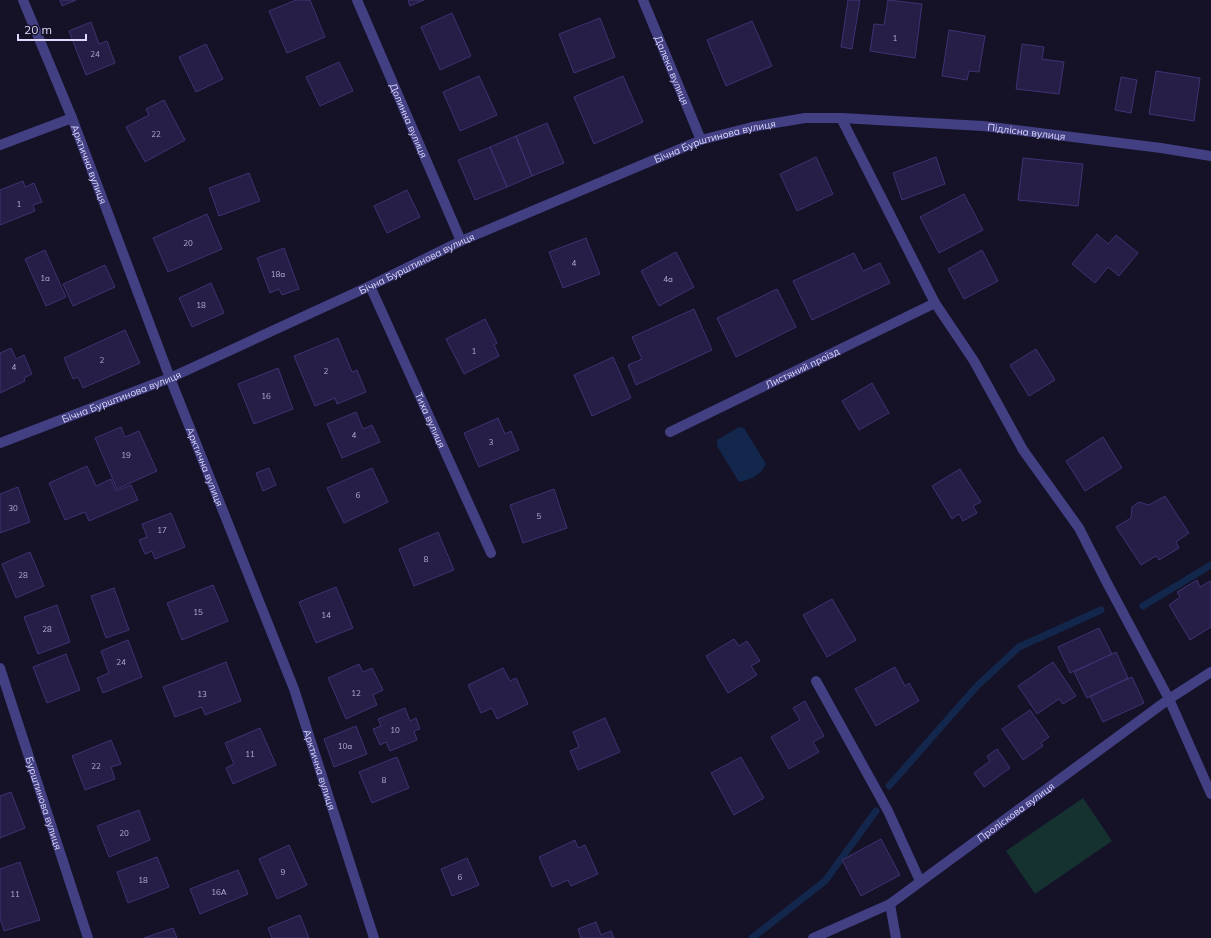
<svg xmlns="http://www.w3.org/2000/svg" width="1211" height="938" font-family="Mulish,sans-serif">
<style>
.green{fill:#153130}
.water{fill:#12274b}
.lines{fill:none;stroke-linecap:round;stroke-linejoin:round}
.stream{stroke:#12274b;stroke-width:7}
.building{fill:#271e47;stroke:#3f3272}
.service{stroke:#423f83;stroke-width:10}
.minor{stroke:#423f83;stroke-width:10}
.labels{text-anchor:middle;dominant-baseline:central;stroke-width:3;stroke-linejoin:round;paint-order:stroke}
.number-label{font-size:8px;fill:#b0abd0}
.street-label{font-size:10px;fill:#dedafd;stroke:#151127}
</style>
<rect width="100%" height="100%" fill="#151127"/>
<path class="green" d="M1083,798L1112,841L1035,894L1006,851Z"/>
<path class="water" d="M739,427L744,428L766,464C761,475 750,480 739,482L717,446V440Z"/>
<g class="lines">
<path class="stream" d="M1143,606L1211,565
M889,786L977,686L1019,647L1101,610
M752,938L825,881L876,811"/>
</g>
<path class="building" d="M60,0H76L62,6Z
M296,0H310L325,37L287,53L269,11Z
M408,0H424L410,6Z
M848,0H860L852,49L841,47Z
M888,0L922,4L915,58L870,51L874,24L884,25Z
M452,13L471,56L440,70L421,27Z
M600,18L615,57L574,73L559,34Z
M752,21L772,66L726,86L707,40Z
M91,22L99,44L107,41L115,63L86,75L69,31Z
M949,30L985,36L979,72L969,71L967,80L942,76Z
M206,44L223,79L196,92L179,57Z
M1022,44L1044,47L1042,59L1064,62L1059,94L1016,89Z
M339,62L353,91L320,106L306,77Z
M1156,71L1200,78L1194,121L1149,114Z
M479,76L497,115L460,131L443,92Z
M623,76L643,122L594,144L574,97Z
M1121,77L1137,80L1131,113L1115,110Z
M164,100L185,140L145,162L126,127L149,115L146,109Z
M547,123L564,163L532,176L516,136Z
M516,136L532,176L507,187L490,147Z
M490,147L507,187L475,200L458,160Z
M816,157L833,194L797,211L780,174Z
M936,157L945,184L902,200L893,173Z
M1023,158L1083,164L1078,206L1018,200Z
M249,173L260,201L219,216L209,188Z
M23,181L25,187L34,183L42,202L33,205L35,211L0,225V190Z
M407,190L420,217L387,233L374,206Z
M964,194L983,230L939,253L920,217Z
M207,214L222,249L168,272L153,238Z
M1097,234L1108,244L1116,235L1138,253L1119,276L1108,267L1095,283L1072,264Z
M586,238L600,274L563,288L549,252Z
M284,248L299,289L282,295L279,289L270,293L257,258Z
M45,250L66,297L46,306L25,259Z
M982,250L998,281L964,299L948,269Z
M676,252L694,287L659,306L641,271Z
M854,253L863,271L880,263L890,283L812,320L793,281Z
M105,265L115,287L73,306L63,284Z
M211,283L224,313L192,327L179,298Z
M777,289L796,327L736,357L717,318Z
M694,309L712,350L636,385L628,365L642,359L632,337Z
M485,319L497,343L494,345L499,356L464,374L446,339Z
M125,330L140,363L83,388L78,377L73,379L64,358Z
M338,338L352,372L357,370L366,392L337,404L335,398L315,406L294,356Z
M11,348L16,359L24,355L32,374L24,378L25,381L0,393V353Z
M1036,349L1055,380L1029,396L1010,365Z
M613,357L631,398L592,416L574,375Z
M278,368L293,409L254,424L238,384Z
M872,383L889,413L859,430L842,401Z
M356,412L363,429L372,425L380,442L342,458L327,424Z
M498,418L505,434L511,431L519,450L479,467L464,433Z
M121,427L125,437L139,431L157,471L117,489L95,438Z
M1103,437L1122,468L1085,491L1066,461Z
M87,466L96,486L111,479L116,491L131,485L138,500L89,521L85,512L65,520L49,483Z
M269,468L276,485L263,491L256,473Z
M372,468L388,502L344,523L327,488Z
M960,469L981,502L973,506L977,513L963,521L959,514L952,519L932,486Z
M18,487L30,522L0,533V494Z
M554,489L567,528L523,543L510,505Z
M1165,496L1189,533L1176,542L1179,548L1159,560L1156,556L1141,565L1116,527L1131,518L1132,507L1139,502L1149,505Z
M171,513L185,547L155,559L152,551L145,554L139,540L147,537L142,524Z
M438,532L454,570L414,586L399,549Z
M30,552L44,586L16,598L2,564Z
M1197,580L1200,587L1210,581L1211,582V627L1190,640L1169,605L1180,597L1177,592Z
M213,585L228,621L182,640L167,603Z
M336,587L353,628L316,643L299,602Z
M114,588L129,630L106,638L91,596Z
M832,599L856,640L827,657L803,615Z
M57,605L70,642L38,654L24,617Z
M1099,628L1112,654L1070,673L1058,647Z
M734,639L739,646L747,641L760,661L751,666L757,675L728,693L706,656Z
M128,640L142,677L103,693L97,678L109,673L101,651Z
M1116,652L1128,678L1087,698L1074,672Z
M66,654L80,690L47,703L33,667Z
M226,662L241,701L205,715L202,707L175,717L163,687Z
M1053,662L1076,696L1063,704L1059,699L1037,714L1018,686Z
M359,664L363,672L372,668L383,690L373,695L377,705L346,719L328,678Z
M895,667L905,686L909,683L919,701L876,726L855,689Z
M503,668L510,681L516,678L528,704L497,719L492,708L481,713L468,685Z
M1132,677L1144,703L1103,722L1090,696Z
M805,701L824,736L813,742L819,752L789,769L771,737L800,720L793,708Z
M405,708L410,721L416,718L420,729L414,731L417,740L390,751L386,742L380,745L373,729L381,726L378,719Z
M1030,710L1049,737L1041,743L1043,746L1023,760L1002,729Z
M605,718L620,752L578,770L570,751L579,747L573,732Z
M356,726L367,754L334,767L324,739Z
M260,728L276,765L233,784L226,768L234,764L225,743Z
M111,740L121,764L111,767L115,779L85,790L72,756Z
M997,749L1010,768L984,787L974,773L990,761L987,756Z
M397,757L409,788L372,803L359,772Z
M741,757L764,798L734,815L711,773Z
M11,792L25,828L0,838V796Z
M139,810L150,840L109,857L97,826Z
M881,839L900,875L861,896L842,860Z
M575,840L578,848L585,845L598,874L571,886L568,880L552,887L539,857Z
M289,845L307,885L277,899L259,859Z
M157,857L169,887L128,903L117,872Z
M467,858L479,885L452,896L441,869Z
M20,862L40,920L4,931L0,918V869Z
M238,870L248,894L200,914L190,889Z
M300,915L309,938H272L268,928Z
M596,922L601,935L611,931L614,938H581L578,929Z
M173,928L177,938H144Z"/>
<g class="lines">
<g class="service">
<path id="s1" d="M841,118L983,126L1161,148L1211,156"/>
<path id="s2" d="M370,286L491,553"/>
<path d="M1169,699L1211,794"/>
</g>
<g class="minor">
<path id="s3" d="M23,0L72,118L170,378L294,689L374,938"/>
<path id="s4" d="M357,0L461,241"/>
<path id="s5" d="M643,0L701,140"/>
<path d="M0,145L72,118"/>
<path id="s6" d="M670,432L935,303"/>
<path id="s7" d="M0,443L170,378L370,286L461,241L701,140L752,127L805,118H841L935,303L974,361L1023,450L1079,528L1106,581L1169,699"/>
<path id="s8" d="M0,668L88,938"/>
<path d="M816,681L888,811L920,881"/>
<path d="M890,904L896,938"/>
<path id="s9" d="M813,938L890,904L1169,699L1211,672"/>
</g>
</g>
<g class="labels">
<g class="number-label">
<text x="895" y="38">1</text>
<text x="95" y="54">24</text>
<text x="156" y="134">22</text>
<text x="19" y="204">1</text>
<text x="188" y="243">20</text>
<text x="574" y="263">4</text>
<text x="278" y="274">18а</text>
<text x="45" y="278">1а</text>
<text x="668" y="279">4а</text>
<text x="201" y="305">18</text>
<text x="474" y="351">1</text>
<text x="102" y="360">2</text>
<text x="14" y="367">4</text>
<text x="326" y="371">2</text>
<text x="266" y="396">16</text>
<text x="354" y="435">4</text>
<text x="491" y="442">3</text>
<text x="126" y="455">19</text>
<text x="358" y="495">6</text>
<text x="13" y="508">30</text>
<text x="539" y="516">5</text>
<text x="162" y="530">17</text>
<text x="426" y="559">8</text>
<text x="23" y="575">28</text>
<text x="198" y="612">15</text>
<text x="326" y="615">14</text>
<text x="47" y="629">28</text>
<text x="121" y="662">24</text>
<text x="356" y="693">12</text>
<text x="202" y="694">13</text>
<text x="395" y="730">10</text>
<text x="345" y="746">10а</text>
<text x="250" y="754">11</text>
<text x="96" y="766">22</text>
<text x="384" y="780">8</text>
<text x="124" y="833">20</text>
<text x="283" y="872">9</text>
<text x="460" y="877">6</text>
<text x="143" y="880">18</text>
<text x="219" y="892">16А</text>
<text x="15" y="894">11</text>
</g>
<g class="street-label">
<text stroke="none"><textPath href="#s5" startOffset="76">Далека вулиця</textPath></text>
<text stroke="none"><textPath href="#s4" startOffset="131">Долинна вулиця</textPath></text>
<text stroke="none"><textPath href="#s1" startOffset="186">Підлісна вулиця</textPath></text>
<text stroke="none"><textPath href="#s7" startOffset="777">Бічна Бурштинова вулиця</textPath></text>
<text stroke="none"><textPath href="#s3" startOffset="177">Арктична вулиця</textPath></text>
<text stroke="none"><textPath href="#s7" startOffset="454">Бічна Бурштинова вулиця</textPath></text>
<text stroke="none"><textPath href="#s6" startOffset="147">Листяний проїзд</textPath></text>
<text stroke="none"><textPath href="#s7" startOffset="130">Бічна Бурштинова вулиця</textPath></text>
<text stroke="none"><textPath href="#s2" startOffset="147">Тиха вулиця</textPath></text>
<text stroke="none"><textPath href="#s3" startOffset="501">Арктична вулиця</textPath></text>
<text stroke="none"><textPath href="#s3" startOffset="825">Арктична вулиця</textPath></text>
<text stroke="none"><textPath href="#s8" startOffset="142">Бурштинова вулиця</textPath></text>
<text stroke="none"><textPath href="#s9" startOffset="240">Проліскова вулиця</textPath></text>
</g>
</g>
<path d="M18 34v6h68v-6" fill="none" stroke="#dedafd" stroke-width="2"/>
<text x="24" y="34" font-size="12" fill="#dedafd" stroke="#151127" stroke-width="3" paint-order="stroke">20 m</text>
</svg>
